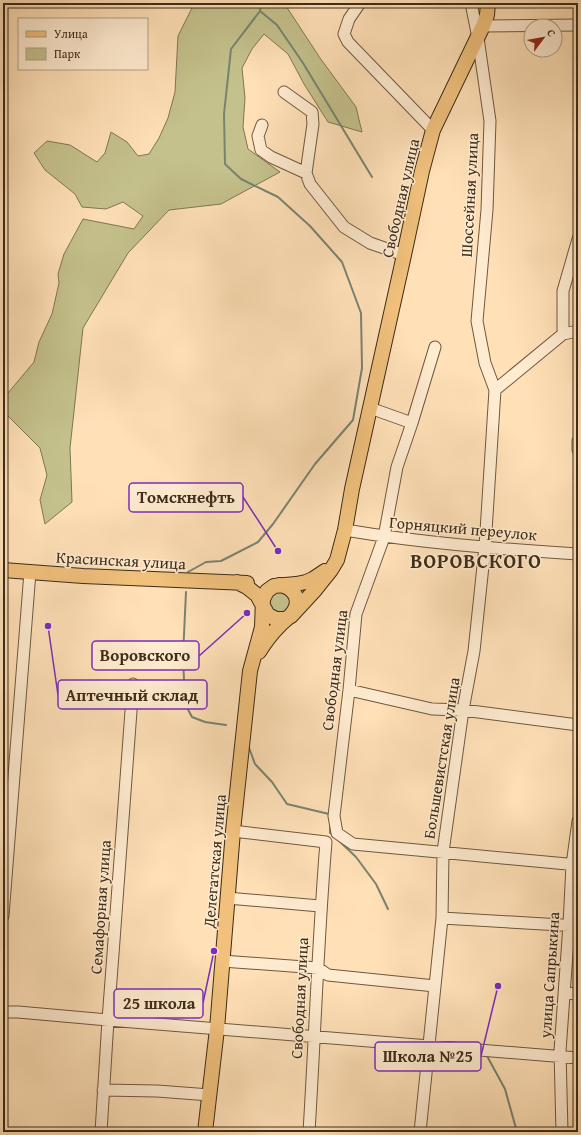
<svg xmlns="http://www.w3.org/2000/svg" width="581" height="1135" font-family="'Gentium Book Plus',serif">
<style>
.green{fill:#c4c18c;stroke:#807652}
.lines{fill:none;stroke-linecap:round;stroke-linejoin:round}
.stream{stroke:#788371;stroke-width:2}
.minor-casing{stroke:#6e5940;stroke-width:13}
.major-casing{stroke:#3d2c19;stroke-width:16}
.minor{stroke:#ffebd0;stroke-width:11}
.major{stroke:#f0c07c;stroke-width:14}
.labels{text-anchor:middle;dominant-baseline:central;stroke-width:3;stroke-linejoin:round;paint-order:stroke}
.street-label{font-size:16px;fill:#3d2c19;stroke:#ffebd0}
.district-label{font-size:20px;font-weight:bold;letter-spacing:1px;fill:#3d2c19;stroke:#ffebd0}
.leader{fill:none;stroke:#7b2cbf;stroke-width:1.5}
.callout-dot{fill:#7b2cbf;stroke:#ffebd0;stroke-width:1.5}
.callout{fill:#ffebd0;stroke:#7b2cbf;stroke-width:1.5}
.callout-label{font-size:17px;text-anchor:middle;font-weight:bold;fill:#3d2c19}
</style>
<rect width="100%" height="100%" fill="#ffe0b7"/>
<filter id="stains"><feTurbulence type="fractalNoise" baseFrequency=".005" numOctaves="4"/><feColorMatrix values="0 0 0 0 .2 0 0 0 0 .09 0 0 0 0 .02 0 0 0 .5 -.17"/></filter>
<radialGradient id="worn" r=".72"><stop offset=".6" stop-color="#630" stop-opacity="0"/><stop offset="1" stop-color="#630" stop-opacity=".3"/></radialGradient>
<path class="green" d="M198,3H284L320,58L356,107L362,132L328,122L304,84L288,54L264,34L252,49L242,68L245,98L243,127L248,149L280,172L221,204L169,210L128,253L83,328L70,448L72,502L45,524L40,500L47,475L40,448L3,411V399L34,362L39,342L52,314L59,283L58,274L64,254L83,219L134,229L143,216L123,202L106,209L82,207L75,194L45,170L34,153L47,141L70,145L97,162L105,153L111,132L127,142L138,156L149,154L159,138L168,118L175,92L178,36L194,4Z
M280,590L292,599L287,612L276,614L269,605L270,597Z"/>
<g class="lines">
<path class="stream" d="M261,3L260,11L277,25L303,63L372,177
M188,572L206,562L221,561L258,542L273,524L315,464L353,420L362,368L361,313L342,262L310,226L278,197L241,179L225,164L224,114L231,49L260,11
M186,592L183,656L185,704L192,717L205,722L226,725
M248,745L255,764L272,782L287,804L329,814
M330,822V833L333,835
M337,839L356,857L376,884L388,909
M487,1056L505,1089L517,1132"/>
<defs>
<path id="minor" d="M360,3L349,19L344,34L348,42L433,130
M483,26L578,25
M284,92L312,112L313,124L306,173L310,184L344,227L370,243L404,255
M262,125L258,136L261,150L271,157L306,173
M563,334V291L578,239
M435,347L412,423L397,467L384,537L356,614L349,690L334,816L337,833L353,844L578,865
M495,390L563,334L578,331
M370,408L412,423
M578,441V450
M345,530C422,543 500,549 578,554
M349,690L432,709L463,710L578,725
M233,831L326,842C318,939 315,1035 309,1132
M227,898L320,906
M3,916L30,572
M442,918L578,926
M222,961L318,968L328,975L435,986
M564,993L578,994
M3,1012H18L108,1020L578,1058
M103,1090L157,1091L210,1095
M101,1132L108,1020L113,954L133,684
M420,1132L442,918L443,852L463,710L474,651L485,547L495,390L485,363L477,321L487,210L490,121L478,38L471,3
M562,1132L560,1051L569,925L572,865L578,821"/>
<path id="major" d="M3,570L83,576L247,583
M237,582L247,587L257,595L268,615L276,619H285L291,616L315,590L331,570L337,560L345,530L352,489L404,255L422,171L433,130L483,26L487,15L488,3
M259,652C265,642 272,633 280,625C285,620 292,616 295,609C301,597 291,586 279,585
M205,1132L217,1029L233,831L250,671L262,627L263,599L267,591L274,586L296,584L306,582L313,579L325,571"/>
</defs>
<use href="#minor" class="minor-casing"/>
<use href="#major" class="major-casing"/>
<use href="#minor" class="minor"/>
<use href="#major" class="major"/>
</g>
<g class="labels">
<g class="street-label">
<text transform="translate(469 195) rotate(-87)">Шоссейная улица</text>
<text transform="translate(400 198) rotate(-77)">Свободная улица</text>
<text transform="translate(463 528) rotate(5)">Горняцкий переулок</text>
<text transform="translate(121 560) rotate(3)">Красинская улица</text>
<text transform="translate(334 670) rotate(-83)">Свободная улица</text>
<text transform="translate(441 758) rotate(-81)">Большевистская улица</text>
<text transform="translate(214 861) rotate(-85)">Делегатская улица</text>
<text transform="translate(100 907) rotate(-86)">Семафорная улица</text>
<text transform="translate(549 975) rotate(-86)">улица Сапрыкина</text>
<text transform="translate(299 998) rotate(-87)">Свободная улица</text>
</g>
<g class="district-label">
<text x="476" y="560">ВОРОВСКОГО</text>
</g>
</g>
<path class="leader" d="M278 551L243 497M247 613L199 656M48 626L58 695M214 951L203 1003M498 986L481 1056"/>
<g class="callout-dot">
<circle cx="278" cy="551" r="4"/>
<circle cx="247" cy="613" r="4"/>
<circle cx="48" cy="626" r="4"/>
<circle cx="214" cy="951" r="4"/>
<circle cx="498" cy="986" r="4"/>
</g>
<g class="callout">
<rect x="129" y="483" width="114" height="29" rx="4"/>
<rect x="92" y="641" width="107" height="29" rx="4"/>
<rect x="58" y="680" width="149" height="29" rx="4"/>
<rect x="114" y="989" width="89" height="29" rx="4"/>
<rect x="375" y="1042" width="106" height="29" rx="4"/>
</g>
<g class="callout-label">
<text x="186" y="503">Томскнефть</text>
<text x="145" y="661">Воровского</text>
<text x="132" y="701">Аптечный склад</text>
<text x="159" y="1009">25 школа</text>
<text x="428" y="1062">Школа №25</text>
</g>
<rect width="581" height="1135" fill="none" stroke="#ffe0b7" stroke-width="16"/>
<rect x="4" y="4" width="573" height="1127" fill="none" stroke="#3d2c19" stroke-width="2"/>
<rect x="8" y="8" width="565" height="1119" fill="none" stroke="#3d2c19"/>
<rect x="18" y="18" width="130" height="52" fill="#ffebd0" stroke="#b19f87"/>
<rect x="26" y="31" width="20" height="6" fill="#f0c07c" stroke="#b19f87"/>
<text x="54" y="38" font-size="12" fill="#3d2c19">Улица</text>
<rect x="26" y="48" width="20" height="12" fill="#c4c18c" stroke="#b19f87"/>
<text x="54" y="58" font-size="12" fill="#3d2c19">Парк</text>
<g transform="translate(543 38) rotate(58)"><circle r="19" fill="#ffebd0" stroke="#b19f87"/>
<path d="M0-3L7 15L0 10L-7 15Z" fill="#8f2418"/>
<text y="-6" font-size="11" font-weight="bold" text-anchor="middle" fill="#3d2c19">С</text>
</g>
<rect width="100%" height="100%" filter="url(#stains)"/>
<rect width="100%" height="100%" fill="url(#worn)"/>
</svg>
